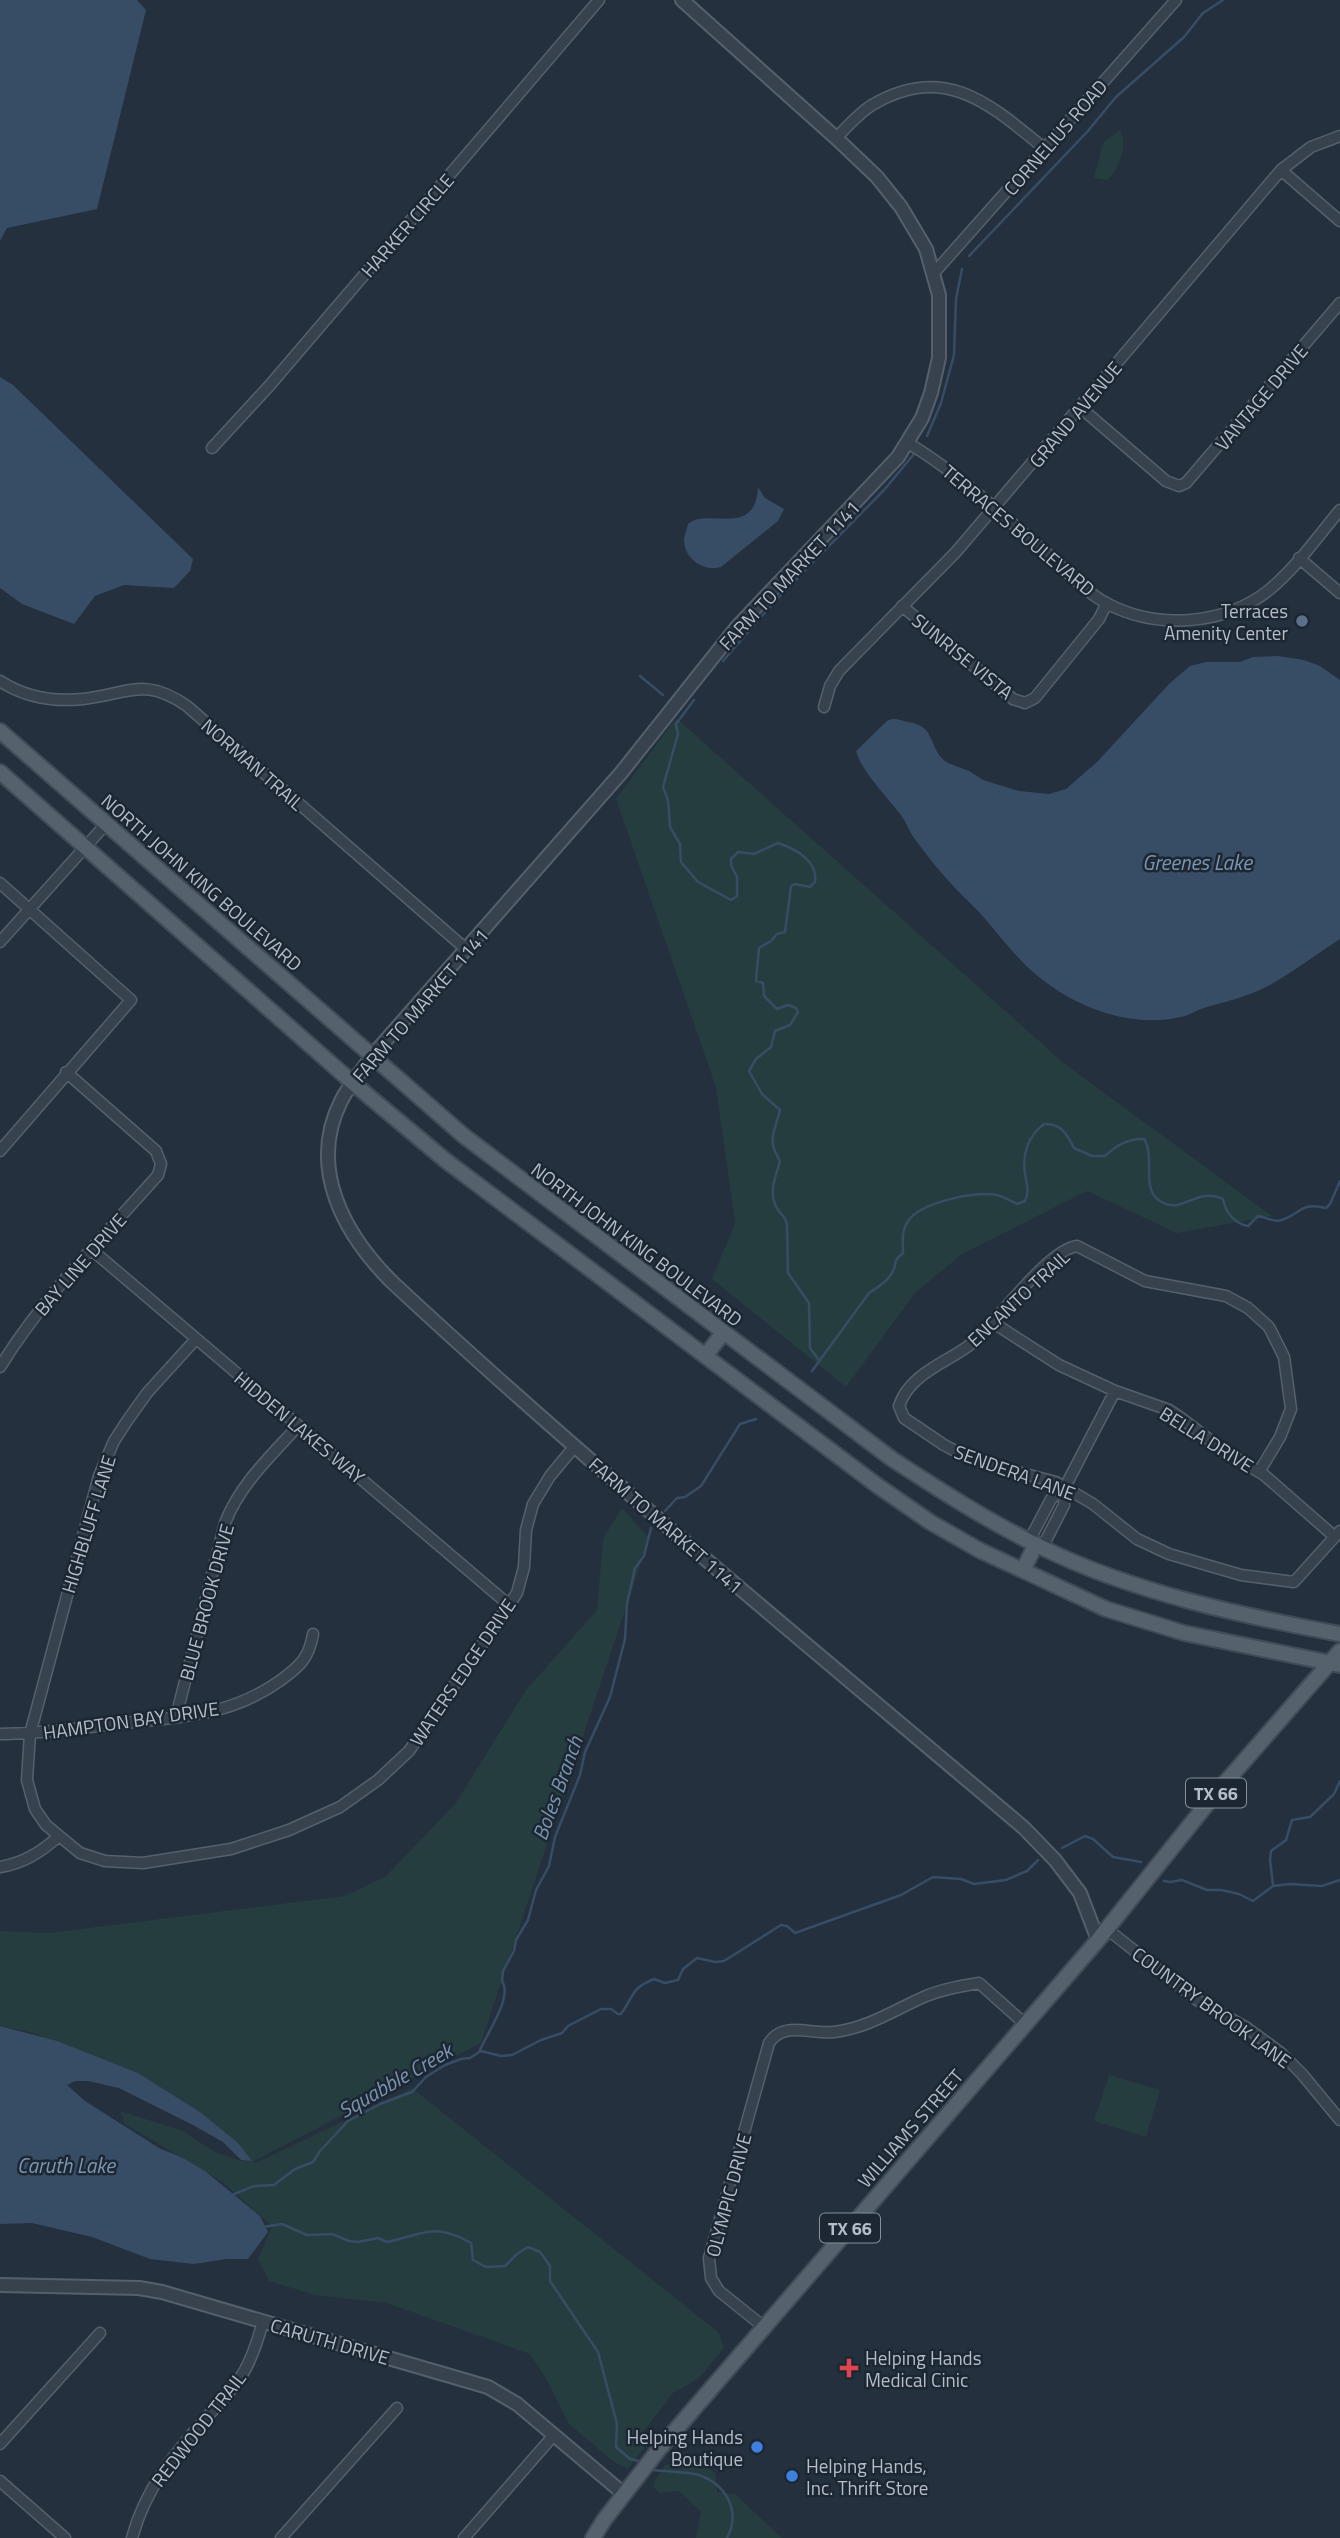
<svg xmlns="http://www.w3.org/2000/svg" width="1340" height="2538" font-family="'Titillium Web',sans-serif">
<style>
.green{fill:#263d3f}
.water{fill:#374d65}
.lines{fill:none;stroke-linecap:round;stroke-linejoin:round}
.stream{stroke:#374d65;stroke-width:2.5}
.minor-casing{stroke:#56606c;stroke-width:13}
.tertiary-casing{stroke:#56606c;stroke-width:16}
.primary-casing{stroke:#414b57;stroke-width:18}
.minor{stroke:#38424e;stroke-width:10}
.tertiary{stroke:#38424e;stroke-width:12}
.primary{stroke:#56616e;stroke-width:14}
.service-dot{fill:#5c6f8a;stroke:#1d2733;stroke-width:2.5}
.health-dot{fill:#e0444e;stroke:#1d2733;stroke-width:2.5}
.shop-dot{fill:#3f7fe0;stroke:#1d2733;stroke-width:2.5}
.labels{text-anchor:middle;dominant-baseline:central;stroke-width:5;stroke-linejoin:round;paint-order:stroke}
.shield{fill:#1d2733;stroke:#87909c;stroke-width:2}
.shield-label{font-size:18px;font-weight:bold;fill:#b4bdc9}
.street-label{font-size:19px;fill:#b4bdc9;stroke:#1d2733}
.poi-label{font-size:19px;fill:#b4bdc9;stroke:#1d2733;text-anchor:end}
.water-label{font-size:21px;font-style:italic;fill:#7b95b1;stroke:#1d2733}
</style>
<rect width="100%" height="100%" fill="#24303e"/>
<path class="green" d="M1120,130C1128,146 1120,168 1107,180L1094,178L1103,143Z
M676,718L1065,1064L1272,1216L1177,1233L1087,1191L962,1254L915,1293L846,1387L712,1279L735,1223L716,1087L616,799Z
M622,1508L649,1538L481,2043L252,2162L256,2163L412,2088L718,2332L724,2348L698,2379L674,2392L643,2432L644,2448L628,2469L614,2462L569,2424L548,2382L530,2354L387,2303L315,2295L269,2281L258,2259L272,2226L221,2181L125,2124L120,2111L183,2131L213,2151L238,2160L251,2162L200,2112L138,2073L30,2032L0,2026V1931L48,1933L344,1896L385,1877L456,1803L526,1690L597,1610L603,1539Z
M1109,2075L1160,2090L1146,2137L1094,2121Z
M686,2462L704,2465L715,2473L717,2492L735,2494L782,2538H696L701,2512L679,2491L660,2493L653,2487L656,2478L665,2465Z"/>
<path class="water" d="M0,0H137L146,10L97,209L7,228L0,241Z
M0,377L13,385L193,559L190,571L174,588L124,585L95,596L74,624L22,604L0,588Z
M758,487L765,498L784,509L778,521L721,567C705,572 685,560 684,541C684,536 687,529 688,524C707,507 756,539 758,487Z
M1278,656L1304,660L1320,666L1340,680V939C1315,955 1291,974 1264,988C1246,997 1224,1002 1204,1008C1197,1010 1191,1014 1185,1016C1131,1030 1073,1007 1033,972C1009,951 992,924 969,902C949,883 930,860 914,838C909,831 906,822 901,815C887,797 862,772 856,751L887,721C895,717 899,720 908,722C938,726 927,750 948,763L969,771L983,780L1019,791L1049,794L1066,789L1097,762L1170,683L1190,666L1206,662H1240L1253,657Z
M0,2026L57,2041L138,2073L200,2112L238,2143L252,2161L241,2160L223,2142L193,2125L119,2088L88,2081H75L67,2085L85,2101L159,2148L183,2158L205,2171L260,2216L268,2232L248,2259H226L194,2264L150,2259L92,2237L32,2223L0,2224Z"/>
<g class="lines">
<path class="stream" d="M969,256L1087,132L1116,97L1184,37L1203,13L1223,0
M927,436L941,403L954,355L956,299L962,269
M723,661L775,601L884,490L914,454
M640,676L663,695
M694,700L676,724L678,734L663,787L668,800L670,827L680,844L681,862L698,882L731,900L737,896V877L731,865V859L738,852L754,854L778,843C796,849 818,861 815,882L810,887L795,884L791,886L785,932L777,934L771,941L759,948L756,981L763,983L764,996L777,1009L788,1005L796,1008L798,1012L790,1025L775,1031L771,1047L756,1059L749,1071L762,1094L780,1110C775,1133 766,1138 780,1161C776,1177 767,1193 778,1210C782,1216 785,1216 787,1224L788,1273L809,1303L810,1348L819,1360
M812,1371L869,1293C877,1288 887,1282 892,1273C898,1263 891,1263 903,1253C903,1241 901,1232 908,1221C920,1203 976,1190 997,1195C1004,1197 1011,1201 1017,1204L1025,1201C1030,1191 1026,1183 1025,1173C1022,1154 1028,1136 1044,1124C1061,1123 1067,1134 1074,1148L1092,1156H1105C1116,1146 1128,1138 1144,1139C1156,1157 1140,1188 1160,1201C1182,1216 1196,1186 1223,1199C1225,1212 1235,1224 1248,1226L1258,1216C1266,1217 1274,1223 1282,1220C1302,1213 1300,1202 1326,1208L1330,1204L1340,1181
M665,1511L677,1498L685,1497L701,1486L740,1424L756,1419
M1062,1848L1085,1836L1093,1839L1113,1857L1141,1862
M1164,1881L1170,1882L1182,1880L1207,1890H1221L1239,1894L1253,1901L1273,1886L1290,1884L1322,1886L1340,1880
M1273,1885L1270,1860L1271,1851L1286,1840L1292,1820L1310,1817L1334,1794L1340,1781
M480,2050C487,2033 513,1997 502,1981L503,1971L514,1951L516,1940L528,1920L536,1890L549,1866L555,1837L580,1775L585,1752L610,1697L625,1639L627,1604L635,1568L644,1556L651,1528
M232,2195L254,2186L274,2185L295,2169L313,2162L320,2151L348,2121L380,2104L412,2092L426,2077L445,2065L461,2059L470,2058L481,2051L501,2056L512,2055L541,2040L562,2033L568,2026L601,2009H611L618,2014H621C634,1996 631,1988 654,1979L665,1983L678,1980L683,1969L697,1958L715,1962L724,1961L781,1925L787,1926L795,1933L901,1895L933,1877L961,1879L974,1884L1006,1880L1027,1871L1038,1860
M263,2227L282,2224L307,2235L332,2234L349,2241L358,2242L378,2238L387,2242C425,2234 434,2222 471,2243L473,2260L486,2267L505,2266L517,2254L528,2247L540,2252L550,2266V2281L598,2352L617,2424L616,2447L630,2459L643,2462
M651,2468L654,2470C668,2472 686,2471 699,2475C727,2485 741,2512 727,2538"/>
<defs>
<path id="minor" d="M836,138C847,127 859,113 872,105C945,62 990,104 1045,149
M1281,170L1340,221
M934,273L1176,0
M1081,408L1166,481L1179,486L1186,483L1340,303
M908,443C960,474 1004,517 1050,556C1068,572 1086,593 1108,604C1158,630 1225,625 1269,590C1296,568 1318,536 1340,510
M212,448L270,385L599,0
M1299,558L1340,593
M902,606L1013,699L1025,703L1035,698L1099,619L1107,603
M0,681C26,698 53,702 83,699C128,694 144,676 187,706L467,950
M824,707L830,686L839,671L956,552L1281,170L1311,147L1340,136
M0,883L131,1000L0,1151
M0,942L106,824
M92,1250L508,1604
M992,1322L1059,1365L1115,1391L1169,1410L1181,1418L1223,1450L1264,1475L1335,1537
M196,1339L147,1393L127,1421L114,1441L99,1476L30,1734L27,1780L35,1809L46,1825L80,1853L105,1861L143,1863L231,1849L289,1830L340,1807L378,1780L409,1751L517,1593L524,1567L526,1530L533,1504L550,1476L575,1446
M0,1367C44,1296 103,1237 158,1175L161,1164L156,1151L66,1072
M1259,1472L1280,1437L1291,1409L1284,1357L1269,1327L1248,1308L1226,1296L1145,1281L1077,1246C1045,1251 995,1326 967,1347C943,1364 909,1375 899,1406L904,1418L944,1445L961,1454L990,1465L1056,1482L1093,1504L1137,1539L1169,1554L1241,1575L1294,1582L1340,1531
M1065,1487L1115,1391
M1029,1541L1051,1499L1065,1487L1064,1505L1042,1548
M176,1717L225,1523C240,1484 271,1456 298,1426
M0,1734C39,1734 78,1728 117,1724C178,1717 230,1717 281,1680C300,1666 309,1658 313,1634
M0,1867C24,1863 41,1852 59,1836
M1107,1929L1197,2000L1247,2028L1281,2053L1302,2074L1340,2120
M764,2327L719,2291L711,2278L709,2258L769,2043C784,2020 811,2035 834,2032C868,2028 896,2009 926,1996C943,1989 961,1986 979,1983L1025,2024
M0,2444L100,2333
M0,2481L65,2538
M132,2538C145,2489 174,2454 207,2417C219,2403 232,2391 242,2375C252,2359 258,2340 263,2321
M281,2538L397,2408
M464,2538L554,2435"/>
<path id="tertiary" d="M682,0L836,138L877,177L901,207L926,249L939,295V358L931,393L922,418L898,457L737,627L621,773L372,1056C362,1071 349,1085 341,1101C307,1169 345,1235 392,1282C596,1472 812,1648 1024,1828L1055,1860L1080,1893L1098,1940
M0,2285L139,2288L162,2292L488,2387L517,2404L624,2494"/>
<path id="primary" d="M0,731L464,1136L892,1459C941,1491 991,1523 1043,1548C1132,1592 1243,1616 1340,1634
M0,772L353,1083L445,1160L878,1486L930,1522L979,1550L1106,1609L1184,1633L1340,1665
M706,1355L723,1333
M1023,1570L1036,1544
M593,2538L604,2520L660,2448L1098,1940L1211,1799L1340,1651"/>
</defs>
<use href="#minor" class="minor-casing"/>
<use href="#tertiary" class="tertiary-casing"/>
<use href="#primary" class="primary-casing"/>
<use href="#minor" class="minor"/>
<use href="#tertiary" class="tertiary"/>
<use href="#primary" class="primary"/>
</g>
<circle class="service-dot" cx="1302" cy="621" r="7"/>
<path class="health-dot" d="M845.5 2357.5h7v7h7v7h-7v7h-7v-7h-7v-7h7z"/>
<g class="shop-dot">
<circle cx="757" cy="2447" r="7"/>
<circle cx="792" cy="2476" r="7"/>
</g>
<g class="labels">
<g class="shield">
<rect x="1186" y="1778.5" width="60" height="29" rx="5"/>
<rect x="820" y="2213.5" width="60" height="29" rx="5"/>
</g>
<g class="shield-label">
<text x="1216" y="1793">TX 66</text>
<text x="850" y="2228">TX 66</text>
</g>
<g class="street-label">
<text transform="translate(1055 137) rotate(-49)">CORNELIUS ROAD</text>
<text transform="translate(407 225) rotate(-49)">HARKER CIRCLE</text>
<text transform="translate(1261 397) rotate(-50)">VANTAGE DRIVE</text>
<text transform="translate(1075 414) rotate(-50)">GRAND AVENUE</text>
<text transform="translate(1019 530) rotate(40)">TERRACES BOULEVARD</text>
<text transform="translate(789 575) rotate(-47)">FARM TO MARKET 1141</text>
<text transform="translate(963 656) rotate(39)">SUNRISE VISTA</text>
<text transform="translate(253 764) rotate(41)">NORMAN TRAIL</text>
<text transform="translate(202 882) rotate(41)">NORTH JOHN KING BOULEVARD</text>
<text transform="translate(420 1005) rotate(-49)">FARM TO MARKET 1141</text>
<text transform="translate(637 1244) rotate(37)">NORTH JOHN KING BOULEVARD</text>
<text transform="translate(80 1264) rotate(-49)">BAY LINE DRIVE</text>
<text transform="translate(1018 1298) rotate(-43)">ENCANTO TRAIL</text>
<text transform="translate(300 1427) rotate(40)">HIDDEN LAKES WAY</text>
<text transform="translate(1207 1439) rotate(32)">BELLA DRIVE</text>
<text transform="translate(1015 1472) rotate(20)">SENDERA LANE</text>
<text transform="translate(88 1524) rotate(-73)">HIGHBLUFF LANE</text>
<text transform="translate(666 1525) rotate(41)">FARM TO MARKET 1141</text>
<text transform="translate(206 1602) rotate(-75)">BLUE BROOK DRIVE</text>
<text transform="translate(462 1672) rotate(-56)">WATERS EDGE DRIVE</text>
<text transform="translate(131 1720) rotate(-8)">HAMPTON BAY DRIVE</text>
<text transform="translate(1212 2007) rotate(36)">COUNTRY BROOK LANE</text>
<text transform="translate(910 2128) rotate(-49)">WILLIAMS STREET</text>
<text transform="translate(728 2195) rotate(-75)">OLYMPIC DRIVE</text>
<text transform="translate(330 2341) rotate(16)">CARUTH DRIVE</text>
<text transform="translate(198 2429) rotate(-52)">REDWOOD TRAIL</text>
</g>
<g class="poi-label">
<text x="1288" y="610">Terraces<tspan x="1288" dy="22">Amenity Center</tspan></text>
<text x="865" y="2357" text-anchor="start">Helping Hands<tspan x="865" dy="22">Medical Cinic</tspan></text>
<text x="743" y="2436">Helping Hands<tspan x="743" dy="22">Boutique</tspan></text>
<text x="806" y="2465" text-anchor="start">Helping Hands,<tspan x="806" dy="22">Inc. Thrift Store</tspan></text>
</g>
<g class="water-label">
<text x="1197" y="862">Greenes Lake</text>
<text transform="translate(557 1788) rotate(-70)">Boles Branch</text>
<text transform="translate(395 2080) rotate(-30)">Squabble Creek</text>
<text x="66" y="2165">Caruth Lake</text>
</g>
</g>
</svg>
